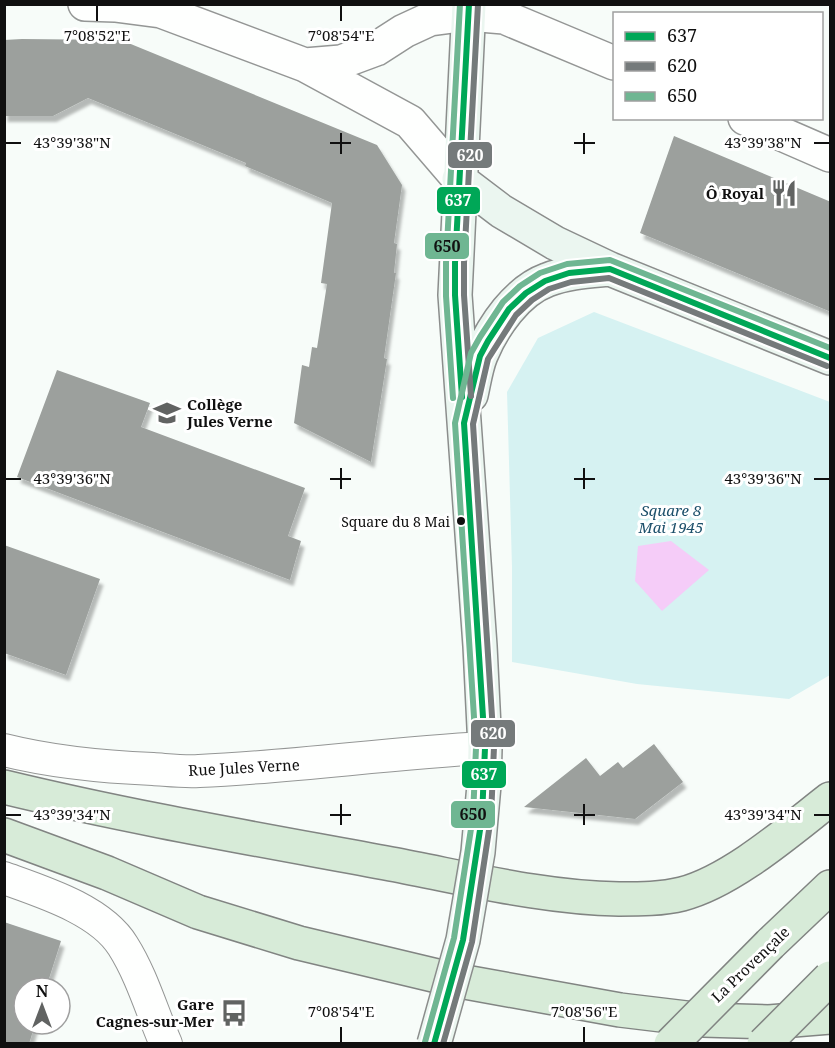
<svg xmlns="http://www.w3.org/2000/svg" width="835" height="1048" font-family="'Noto Serif',serif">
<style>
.green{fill:#d6f2f2}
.water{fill:#f5ccf8}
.building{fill:#9ca09d;filter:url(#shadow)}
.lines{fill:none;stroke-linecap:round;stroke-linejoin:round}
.minor-casing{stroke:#949695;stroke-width:34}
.tertiary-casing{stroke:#949695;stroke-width:36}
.secondary-casing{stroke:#8b8d8c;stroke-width:36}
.motorway-casing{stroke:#818482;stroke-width:36}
.minor{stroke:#fefffe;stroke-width:32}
.tertiary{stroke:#fefffe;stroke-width:33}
.secondary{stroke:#ebf6f0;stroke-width:33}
.motorway{stroke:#d7ebd8;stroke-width:33}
.secondary-bridge-casing{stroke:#8b8d8c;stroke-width:36;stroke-linecap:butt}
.motorway-bridge-casing{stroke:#818482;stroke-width:36;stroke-linecap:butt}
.secondary-bridge{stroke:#ebf6f0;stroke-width:33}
.motorway-bridge{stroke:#d7ebd8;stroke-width:33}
.bus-1-casing{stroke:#fff;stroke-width:10}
.bus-2-casing{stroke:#fff;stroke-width:10}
.bus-3-casing{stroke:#fff;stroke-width:10}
.bus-1{stroke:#00a757;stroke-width:6}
.bus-2{stroke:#757a7b;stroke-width:6}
.bus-3{stroke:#6fb692;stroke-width:6}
.ticks{fill:none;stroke:#101010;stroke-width:2}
.bus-dot{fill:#101010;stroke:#fff;stroke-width:2}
.labels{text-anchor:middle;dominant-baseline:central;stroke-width:6;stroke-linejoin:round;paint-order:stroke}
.bus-label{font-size:14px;fill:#101010;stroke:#fff;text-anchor:end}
.poi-label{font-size:15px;font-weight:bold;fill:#101010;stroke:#fff;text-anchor:end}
.park-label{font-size:15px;font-style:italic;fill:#1d506b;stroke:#fff}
.street-label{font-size:15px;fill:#101010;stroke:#fff}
.ticks-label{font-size:15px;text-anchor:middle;fill:#101010;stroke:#fff;stroke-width:6;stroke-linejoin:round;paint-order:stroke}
.line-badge{stroke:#fff;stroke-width:2}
.badge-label{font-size:16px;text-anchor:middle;font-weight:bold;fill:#fff}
.pale-badge-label{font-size:16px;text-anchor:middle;font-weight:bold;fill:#111}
</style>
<defs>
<filter id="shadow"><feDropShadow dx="3.5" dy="6" stdDeviation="1.5" flood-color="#0004"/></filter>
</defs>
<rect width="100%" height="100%" fill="#f7fcf9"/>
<path class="green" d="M594,312L830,402V675L789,699L637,684L512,662V567L507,392L538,338Z"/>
<path class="water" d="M671,541L709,570L662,611L635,581L638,546Z"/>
<path class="building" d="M22,39L121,40L377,145L402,185L394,243L397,244L394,273H396L384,358L387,359L371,462L294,423L302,365L309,367L312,347L317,348L327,284L321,283L332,203L245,166L246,163L88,98L53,116H4V40Z
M674,136L831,202V312L640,233Z
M57,370L150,403L141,427L305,488L288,536L301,541L290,580L17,477Z
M4,545L100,579L66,675L4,653Z
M654,744L683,782L635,819L524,807L586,758L600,776L618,762L623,768Z
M4,922L61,941L46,988H24V1024H35L29,1044H4Z"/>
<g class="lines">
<defs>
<path id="minor" d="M4,750C52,762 104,767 153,769C168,770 184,772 199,771C294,767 389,753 485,748
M4,878C43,892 101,910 123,946C142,976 152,1012 166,1044"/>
<path id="tertiary" d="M85,4L115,5L161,11L305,65L410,122L459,179
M305,65L341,62L376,49L404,31L430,19L468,14L504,17L614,63
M745,118L830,155"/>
<path id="secondary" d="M469,4L455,295L480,646L485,748L484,785
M459,179L501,211L555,243L610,269L830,358
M471,395C474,382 476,367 481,355C493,326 517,291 547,280C567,272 589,271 610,269"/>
<path id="motorway" d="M4,787C132,818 262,840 391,864C466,878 543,898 619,899C640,899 662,899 682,894C732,881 790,830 830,799
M4,835L107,873L198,912L299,943L454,980L620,1010L703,1020L769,1022L830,1017
M770,944L830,887"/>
</defs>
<use href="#minor" class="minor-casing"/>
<use href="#tertiary" class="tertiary-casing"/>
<use href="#secondary" class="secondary-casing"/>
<use href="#motorway" class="motorway-casing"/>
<use href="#minor" class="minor"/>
<use href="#tertiary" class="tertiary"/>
<use href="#secondary" class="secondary"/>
<use href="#motorway" class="motorway"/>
<defs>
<path id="secondary-bridge" d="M434,1044L463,940L478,852L484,785"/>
<path id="motorway-bridge" d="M671,1044L770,944
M764,1044L830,978"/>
</defs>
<use href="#secondary-bridge" class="secondary-bridge-casing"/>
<use href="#motorway-bridge" class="motorway-bridge-casing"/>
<use href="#secondary-bridge" class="secondary-bridge"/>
<use href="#motorway-bridge" class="motorway-bridge"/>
<defs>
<path id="bus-1" d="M462,397L455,295V263L469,4
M434,1044L463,940L482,817L485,748L464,423L480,356L488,341L509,309L526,293L545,281L569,273L610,269L830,358"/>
<path id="bus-2" d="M471,396L464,295V263L478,4
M443,1044L472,942L491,817L494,747L473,424L488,359L516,315L532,300L549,289L571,282L609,278L827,366"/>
<path id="bus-3" d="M453,398L446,296V263L460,4
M425,1042L454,938L473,816L476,748L455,423L471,353L480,337L503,302L520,286L540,273L567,264L610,260L830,348"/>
</defs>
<use href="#bus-1" class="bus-1-casing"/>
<use href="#bus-2" class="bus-2-casing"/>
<use href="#bus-3" class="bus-3-casing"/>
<use href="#bus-1" class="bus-1"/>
<use href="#bus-2" class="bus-2"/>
<use href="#bus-3" class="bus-3"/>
</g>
<path class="ticks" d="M97,6V21M341,6V21M341,133V154M584,133V154M6,143H21M330,143H351M574,143H595M814,143H829M341,468V489M584,468V489M6,479H21M330,479H351M574,479H595M814,479H829M341,804V825M584,804V825M6,815H21M330,815H351M574,815H595M814,815H829M341,1027V1042M584,1027V1042"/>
<defs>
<symbol id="restaurant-bare" viewBox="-9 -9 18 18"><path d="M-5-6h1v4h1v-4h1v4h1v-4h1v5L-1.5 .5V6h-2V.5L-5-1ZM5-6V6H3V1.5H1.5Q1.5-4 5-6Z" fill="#616362" stroke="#fff" stroke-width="2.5" paint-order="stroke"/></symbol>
<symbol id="school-bare" viewBox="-9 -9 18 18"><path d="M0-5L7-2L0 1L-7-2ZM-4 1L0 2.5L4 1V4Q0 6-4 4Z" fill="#616362" stroke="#fff" stroke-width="2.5" paint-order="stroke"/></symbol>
<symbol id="bus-bare" viewBox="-9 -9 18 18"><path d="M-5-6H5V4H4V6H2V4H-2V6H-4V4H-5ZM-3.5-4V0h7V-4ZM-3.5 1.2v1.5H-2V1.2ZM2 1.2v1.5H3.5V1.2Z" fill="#616362" stroke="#fff" stroke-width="2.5" paint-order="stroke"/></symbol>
</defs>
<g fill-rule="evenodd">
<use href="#restaurant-bare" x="765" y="174" width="38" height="38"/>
<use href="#school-bare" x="148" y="394" width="38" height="38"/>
<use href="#bus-bare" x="215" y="994" width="38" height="38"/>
</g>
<circle class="bus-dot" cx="461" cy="521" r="5"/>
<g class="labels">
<g class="bus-label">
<text x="450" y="521">Square du 8 Mai</text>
</g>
<g class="poi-label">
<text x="764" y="193">Ô Royal</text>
<text x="187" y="404" text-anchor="start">Collège<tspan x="187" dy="17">Jules Verne</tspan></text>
<text x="214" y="1004">Gare<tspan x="214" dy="17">Cagnes-sur-Mer</tspan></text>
</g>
<g class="park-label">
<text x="671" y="510">Square 8<tspan x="671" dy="17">Mai 1945</tspan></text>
</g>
<g class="street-label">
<text transform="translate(244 767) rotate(-3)">Rue Jules Verne</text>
<text transform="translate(750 964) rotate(-44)">La Provençale</text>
</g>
</g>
<g class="ticks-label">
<text x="97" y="41">7°08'52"E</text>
<text x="341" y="41">7°08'54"E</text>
<text x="72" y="148">43°39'38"N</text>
<text x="763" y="148">43°39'38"N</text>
<text x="72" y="484">43°39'36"N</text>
<text x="763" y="484">43°39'36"N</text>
<text x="72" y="820">43°39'34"N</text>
<text x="763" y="820">43°39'34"N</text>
<text x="341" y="1017">7°08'54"E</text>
<text x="584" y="1017">7°08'56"E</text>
</g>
<g class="line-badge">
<rect x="447" y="141" width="46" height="28" rx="6" fill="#757a7b"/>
<rect x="436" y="186" width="45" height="29" rx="6" fill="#00a757"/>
<rect x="424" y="232" width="46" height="28" rx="6" fill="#6fb692"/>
<rect x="470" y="719" width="46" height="29" rx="6" fill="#757a7b"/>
<rect x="461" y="760" width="46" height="29" rx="6" fill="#00a757"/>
<rect x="450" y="800" width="46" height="29" rx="6" fill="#6fb692"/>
</g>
<g class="badge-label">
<text x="470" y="161">620</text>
<text x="458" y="206">637</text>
<text x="493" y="739">620</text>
<text x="484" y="780">637</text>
</g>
<g class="pale-badge-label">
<text x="447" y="252">650</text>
<text x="473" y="820">650</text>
</g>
<rect width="835" height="1048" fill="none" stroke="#101010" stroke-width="12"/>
<rect x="613" y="12" width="210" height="108" fill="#ffffff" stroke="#9f9f9f" stroke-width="1.5"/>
<rect x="625" y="32" width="30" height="9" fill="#00a757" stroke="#9f9f9f" stroke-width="1.5"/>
<text x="667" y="42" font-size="18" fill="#101010">637</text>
<rect x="625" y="62" width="30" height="9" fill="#757a7b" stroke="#9f9f9f" stroke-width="1.5"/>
<text x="667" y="72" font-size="18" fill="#101010">620</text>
<rect x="625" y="92" width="30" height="9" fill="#6fb692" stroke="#9f9f9f" stroke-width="1.5"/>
<text x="667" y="102" font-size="18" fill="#101010">650</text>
<g transform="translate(42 1006)"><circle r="28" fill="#ffffff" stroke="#9f9f9f" stroke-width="1.5"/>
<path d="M0-4.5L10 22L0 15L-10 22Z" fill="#616362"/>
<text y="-9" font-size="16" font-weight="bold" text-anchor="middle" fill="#101010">N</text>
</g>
</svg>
